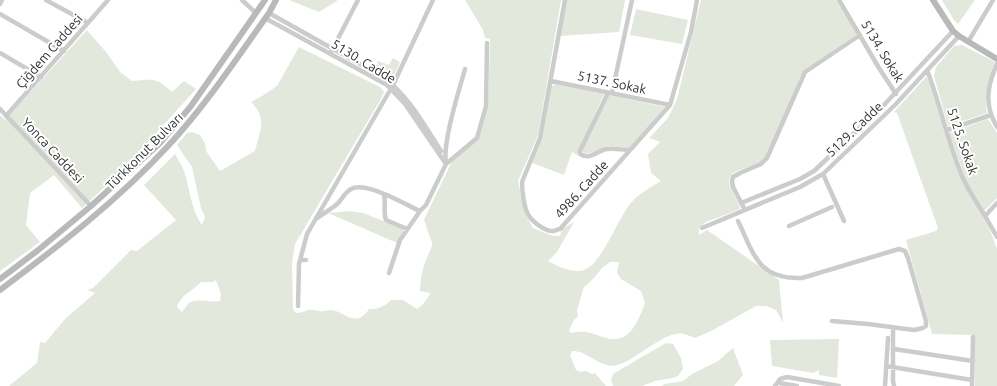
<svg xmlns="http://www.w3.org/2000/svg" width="997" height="386" font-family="Ubuntu,sans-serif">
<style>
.green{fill:#e3e8dc;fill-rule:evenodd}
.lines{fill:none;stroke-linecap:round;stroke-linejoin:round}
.street{stroke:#ccc;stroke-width:4.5}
.secondary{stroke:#b9b9b9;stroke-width:6}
.labels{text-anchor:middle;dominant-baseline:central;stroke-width:4;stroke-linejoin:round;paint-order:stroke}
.street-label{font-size:13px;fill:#2f2f2f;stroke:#fff}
</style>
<rect width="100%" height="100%" fill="#fff"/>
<path class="green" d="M289,0H338L319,12Z
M465,0H561L538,135L518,181L525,214L533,228L553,236H560L562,229L574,222L557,252L548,261C557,266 575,275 586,269C604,260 617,219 631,203C638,194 651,187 661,181L651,173L648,154L660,142L649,138L668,118L677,99L701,0H836L857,34L806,69L801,75L768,154C766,157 763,161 760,163C752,168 729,168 729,182C730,191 738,199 740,208L738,210L706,222L699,228V235L707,230L779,280L783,323L776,310L766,306H756L711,331L695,338C692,337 688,335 684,334C665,330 638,359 618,365C601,370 588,350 572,351L570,355L576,370L581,372L586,371L592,374L595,373L606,386H9L37,363L40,342L45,343L65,319L95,293L87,290L93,288L131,250L137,251L176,220L144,185L175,154C178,160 182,165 184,171C190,189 191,210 202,225L205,217L201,208L192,167L177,145L187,133L192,132L200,135L205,143L206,151L220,171L255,151C260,130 268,119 251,102L262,96L277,86L299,47L380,87L384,92L382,97L295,244L292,263L293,309L296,313C301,313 304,311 308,310C313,309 319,312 324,311C326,311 328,310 330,310C344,310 355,330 369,309C376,310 386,306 391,300H403L417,309C424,304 427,300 430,293L420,291C421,271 424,264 432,246V243L424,220L452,161L479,138L488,106L490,39L485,38L483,30ZM610,262H619L617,273L621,279L641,291L645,303C638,321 630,345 606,338C590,333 588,330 570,333L569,330L574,320L578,316L577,310L584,287L593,279L602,268ZM216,280L221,294L220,301C211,303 194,297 188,304C186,306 184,310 182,312L177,307C183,292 191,293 201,282H213Z
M567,0H625L619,32L560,36Z
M942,0H975L958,24L954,20Z
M636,9L688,20L682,44L630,35Z
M87,30L106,52L120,72L132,81C152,79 157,77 172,92L184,81L196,89L121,172L82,208L54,175L30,193L26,225L40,242L0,271V115L5,120Z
M962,45L995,62C988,80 984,94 987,113L948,126L934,76L936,67L954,46Z
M393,58L400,62L394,75L375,67L378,61L389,65Z
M926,77L931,82L957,169L989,228L997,249V386H975V338L973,335L932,334L906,240L936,231L938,228L897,113L894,112Z
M555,84L604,94L577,155L572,152L564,175L532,163L543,134L551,87Z
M609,95L665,107L630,148L609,146L596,152L584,154L582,151Z
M988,119L997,133V198L984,211L968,185L949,133Z
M350,211L363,213L404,229L397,243L328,213Z
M839,339L837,378L819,375V370L813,373L772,366L770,340Z
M666,343L673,344L681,358L683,369L678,376L673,378L655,381L642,386H613L611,380L613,374Z
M733,348L743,375L734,386H661L665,384L683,381L692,374L718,361Z"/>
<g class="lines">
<path class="street" d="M46,0L88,23
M242,0L256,13
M565,0L540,138L522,182C522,190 524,209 529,216C533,222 546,232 553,231C556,231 557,229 560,229L670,105L691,32L697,0
M839,0L879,68L896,94
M0,4L2,0
M269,13L383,77C409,96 424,125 441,151
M0,14L64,51
M265,18L387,85L405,104L446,164L477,138L486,106L487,43
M968,42L993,0
M331,52L358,0
M0,53L41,77
M997,64C987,86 984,105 997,127
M927,70C941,106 948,144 963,178C969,192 978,204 985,216
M551,81L670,105
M608,93L580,151V154C590,161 598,150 607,149C614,148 623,150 630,150
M612,93L632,0
M0,109L91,206
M6,116L108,0
M947,130L991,115
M823,174L844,221
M384,195C386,203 383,212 386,220L407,229
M741,203L800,179L814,171L883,106L953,31
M997,203L985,216L997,237
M745,210L733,187L732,181L733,177L740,173L761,164L767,158L805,72L860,35
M316,219C322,214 330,210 336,205C342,200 344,193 351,189C366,181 404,204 420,211
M738,221C754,254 758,280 802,278L899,249L905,251L908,258L926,321V326L923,328L914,330L868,324L832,321
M789,226L832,207
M702,228L800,187L823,174L895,105L959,36
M300,260H306
M389,273L400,240L420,211L426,205L446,164C442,143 459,91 465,69
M298,306L299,264L307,234L393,85L433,0
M893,327V381L894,386
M894,349L973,361
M886,366L972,380
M779,383L797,386
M775,386L780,379L787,377L839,386
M885,386L888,338
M972,386L973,337"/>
<path class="secondary" d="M933,0L953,31L959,36L997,59
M0,279L37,251L91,206L160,143L191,106L265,0
M0,290C59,246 118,200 168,146C206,105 237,58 269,13L276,0"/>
</g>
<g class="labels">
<g class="street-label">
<text transform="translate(49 51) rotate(-49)">Çiğdem Caddesi</text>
<text transform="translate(883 51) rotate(59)">5134. Sokak</text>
<text transform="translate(364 61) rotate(31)">5130. Cadde</text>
<text transform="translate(612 82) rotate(12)">5137. Sokak</text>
<text transform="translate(854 129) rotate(-44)">5129. Cadde</text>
<text transform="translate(963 141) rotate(71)">5125. Sokak</text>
<text transform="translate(53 150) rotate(47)">Yonca Caddesi</text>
<text transform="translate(144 151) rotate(-45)">Türkkonut Bulvarı</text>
<text transform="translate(581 189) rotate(-48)">4986. Cadde</text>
</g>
</g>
</svg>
